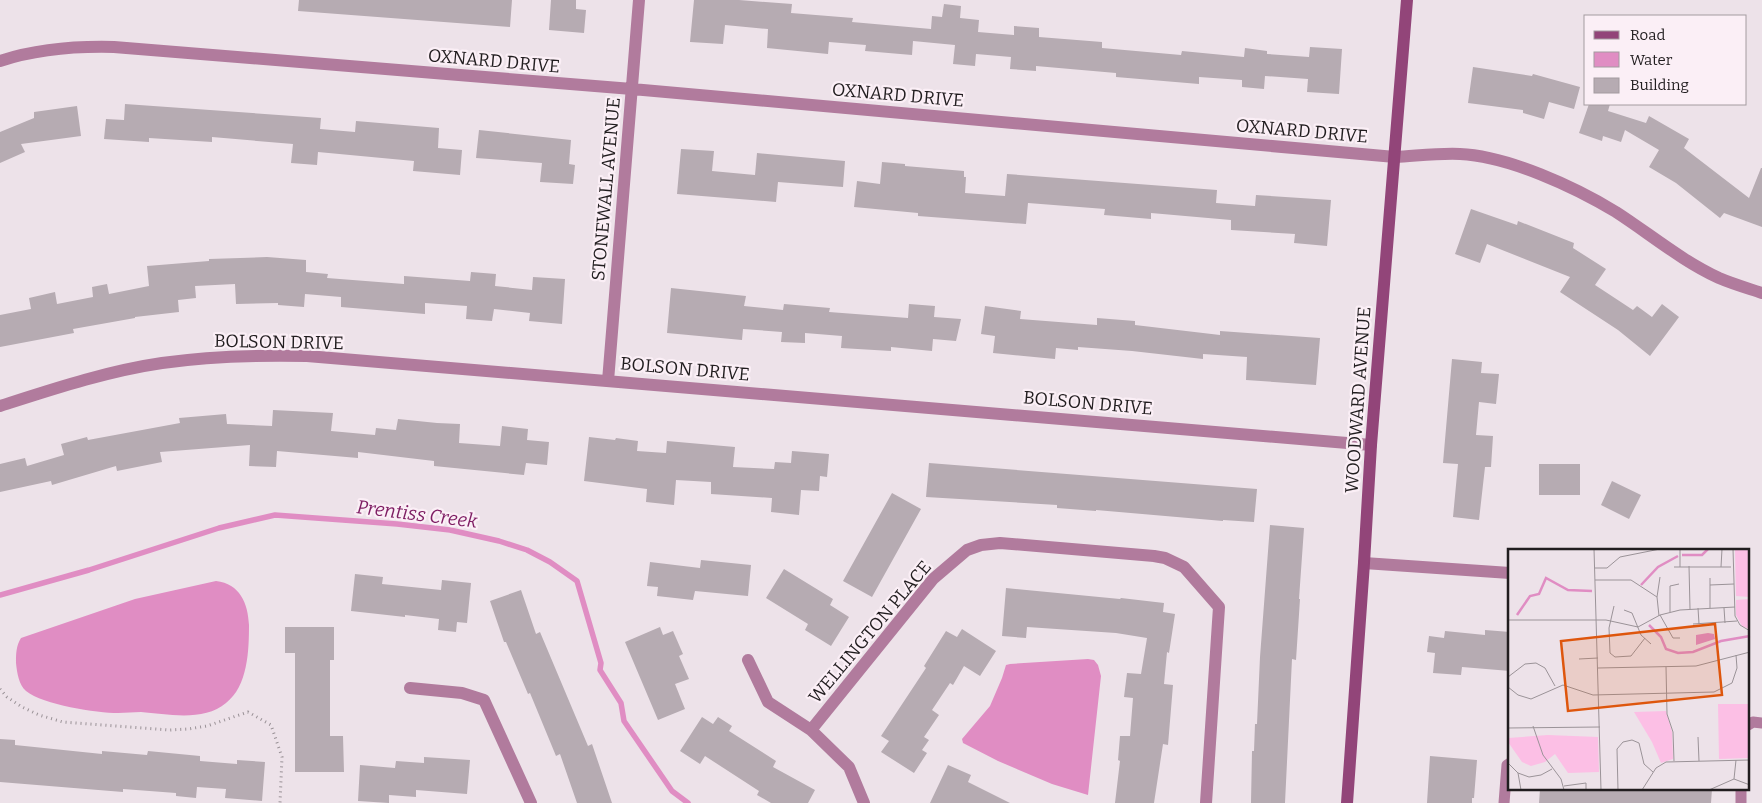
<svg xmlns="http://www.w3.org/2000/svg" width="1762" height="803" font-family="Bitter,serif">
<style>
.water{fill:#e08dc3}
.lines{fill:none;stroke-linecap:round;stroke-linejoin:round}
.stream{stroke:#e08dc3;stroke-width:5.5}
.building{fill:#b6abb2}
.path{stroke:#999196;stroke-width:3;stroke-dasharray:1 4;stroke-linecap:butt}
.service{stroke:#b17b9d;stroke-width:11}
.minor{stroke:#b17b9d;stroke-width:12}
.secondary{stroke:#924579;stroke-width:12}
.labels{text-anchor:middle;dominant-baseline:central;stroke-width:4.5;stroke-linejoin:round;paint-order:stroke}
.street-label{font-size:18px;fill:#211d1f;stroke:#fbeff6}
.water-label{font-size:19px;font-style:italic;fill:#7e1d63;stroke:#fbeff6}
.inset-river{fill:none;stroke:#e08dc3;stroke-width:2.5}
.inset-road{fill:none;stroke:#9b9398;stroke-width:1}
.view{fill:#de560d;fill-opacity:0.15;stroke:#de560d;stroke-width:2.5}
.inset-edge{fill:none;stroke:#211d1f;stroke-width:2.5}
</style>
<rect width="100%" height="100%" fill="#ede2e9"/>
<path class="water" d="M216,581C240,584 248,603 249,625C249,650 248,686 226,703C204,722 167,714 141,712C133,712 126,713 118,713C97,713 43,705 26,691C19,685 17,673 16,663C16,654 16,646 21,638L135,599Z
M1088,659L1094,660L1098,665L1101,676L1088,795L1052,784L998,761L963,743L962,739L990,706L1002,678L1006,665L1010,664Z"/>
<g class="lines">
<path class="stream" d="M0,595L89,570L219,528L275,515L397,524L450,530L499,541L527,550L550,562L577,581L601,663L600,670L621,703L624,721L672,791L688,803"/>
</g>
<path class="building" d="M299,0H512L510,27L298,11Z
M551,0H576V9L586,10L584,33L549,30Z
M694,0H739L792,4L791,13L853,18L852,22L931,29L932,16L942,17L944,4L961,6L960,18L979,20L978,32L1014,35V26L1039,28V37L1102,42V48L1181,55L1182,51L1244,57L1245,48L1267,51V54L1309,57L1310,47L1342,49L1339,94L1307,92L1308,79L1265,76L1264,89L1242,87V80L1199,77V84L1116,77V73L1036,66V71L1010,69L1011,57L976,54L975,66L953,64L955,45L913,41L912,55L865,51L866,45L829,42L828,54L767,48L768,29L725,25L723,44L690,42Z
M1473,67L1532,76L1533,74L1580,87L1574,109L1549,102L1544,119L1523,113V110L1468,103Z
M125,104L321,118L320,129L355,132L356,121L439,128L438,148L462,150L460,175L413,171L414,161L318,152L317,165L291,163L293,144L212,137V142L149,138V142L104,139L106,119L124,120Z
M1589,104H1610L1608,111L1646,123L1649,116L1689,139L1684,148L1749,198L1761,168H1762V227L1724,213L1720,218L1676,183L1649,167L1659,150L1625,130L1621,142L1603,136L1602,141L1579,133Z
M77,106L81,136L21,144L25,152L0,163V132L34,118V112Z
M479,130L571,140L569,164L575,165L573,184L540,182L542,163L476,158Z
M681,149L714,151L712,171L755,175L757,153L845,161L843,187L778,182L776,202L677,194Z
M882,162L905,164V166L964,171V177H966L965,193L1005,196L1007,174L1217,190L1216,203L1255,206L1256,195L1331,200L1327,246L1294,243L1295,234L1231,230V220L1151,213V219L1104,215L1105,209L1028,203L1026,224L918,216V213L854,207L857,181L880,184Z
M1471,209L1517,225L1518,221L1574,243L1573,248L1606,269L1595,285L1633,310L1637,306L1652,317L1662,304L1679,317L1650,356L1618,330L1560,292L1570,277L1487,244L1480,263L1455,254Z
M267,257L306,260V272L328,274L327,278L404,284V276L470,281L471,272L496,274L495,286L532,290L533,277L565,279L562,324L529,321L530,313L494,309L492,321L466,319L467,306L425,303V314L341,307V297L305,294L304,307L278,305V303L236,304L235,284L195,286L196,298L178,300L179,312L135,317V318L73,329L74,333L0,347V315L31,309L29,298L55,292L57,304L93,297L92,287L107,284L109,294L149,286L147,266L209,261V259Z
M671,288L746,296L744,306L783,310L784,304L830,308L829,312L908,318L909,304L935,306L934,317L961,319L956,341L933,339L932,351L891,347V351L841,348L842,336L805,333V343L781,342L782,332L743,329L742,340L667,333Z
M985,306L1021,311L1020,319L1097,325V318L1135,321V325L1220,335V331L1320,338L1316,385L1246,380L1247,357L1203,354V359L1132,351L1078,347V350L1056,348L1055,359L993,353L995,336L981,334Z
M1452,359L1482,362L1481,373L1499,374L1496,404L1479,402L1476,435L1493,436L1491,467H1485L1479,520L1453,517L1458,464L1443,463Z
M273,410L333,413L331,431L375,435L376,428L396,430L398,419L437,423L460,424L459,443L500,446L502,426L528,429L527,440L549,442L547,465L526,463L524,475L434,466V461L358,452V458L277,451L276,467L249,466L250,445L160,452L162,462L117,471L116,466L52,485L51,481L0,492V464L25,458L27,466L64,455L61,444L87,437L88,440L180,423L179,418L226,414L227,424L272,426Z
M589,437L615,440L616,438L638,441L637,451L666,453L667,441L735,447L733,467L774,469L775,462L791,463L792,451L829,454L827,477L820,476L819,491L801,490L799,515L771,512L772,498L711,494V482L676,480L674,505L646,502L647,489L584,481Z
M929,463L1257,489L1254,522L1223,520V521L1096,510V511L1057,508V505L926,497Z
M1539,464H1580V495H1539Z
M1612,481L1641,495L1629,519L1601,505Z
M892,493L921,509L872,597L843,581Z
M1270,525L1304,528L1299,599H1300L1296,660L1292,659L1285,803H1251L1252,751H1254L1255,724H1257L1260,657Z
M701,560L751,565L748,596L695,591L693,600L657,596L658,587L647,586L650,562L700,568Z
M784,569L833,599L830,605L849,617L831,646L805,630L808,624L766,598Z
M355,574L383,577L382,584L441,590L442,580L471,583L467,623L457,622L456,632L438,630L439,619L405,615V617L351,611Z
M1006,588L1120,599L1121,598L1164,603L1163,612L1175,614L1169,653L1167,652L1164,684L1173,685L1168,745L1163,744L1154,803H1115L1120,761L1118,760L1120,736H1130L1133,698L1124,697L1127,673L1141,674L1147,638L1116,633L1027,627L1026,638L1002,636Z
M521,590L536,634L540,632L588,746L592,744L612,803H577L560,754L556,756L530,693L528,694L506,642H504L490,601Z
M285,627H334V660H330V736H343L344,772H295V653H285Z
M660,627L663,635L673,631L683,654L679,656L689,679L675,684L685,709L658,720L625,642Z
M962,629L996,651L980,676L964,666L953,685L950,683L932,710L939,715L924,737L929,740L922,750L927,753L914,773L881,752L889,741L881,736L926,668L924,666L946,631L957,637Z
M1485,630L1510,632V671L1462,667L1461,675L1433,673L1435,653L1427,652L1429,636L1444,638L1445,631L1485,635Z
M702,717L713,724L718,717L732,726L729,731L776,761L773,767L815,790L808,803H771L757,795L759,791L705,756L700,764L680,751Z
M0,739L15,740V745L102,754V751L147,755L148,751L200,756V761L237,764V760L265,762L262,801L225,798L226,789L197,787L196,798L176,796V793L123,789V792L0,782Z
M1430,756L1477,760L1474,798H1472V803H1427Z
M424,757L470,760L467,794L416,790V797L389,795V803L358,801L360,765L395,768L396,761L424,763Z
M948,765L971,775L968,782L1010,803H930Z
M1540,789H1712L1711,803H1539Z"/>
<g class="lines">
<path class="path" d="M0,689L7,697L22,707L39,715L63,722L169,730L188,729L207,726L248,712L271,725L282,757L280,803"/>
<path class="service" d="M1748,725L1753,722L1762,723
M1504,803L1507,765L1510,763
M1741,803V789"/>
<path class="minor" d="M0,61C37,49 75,46 114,47L632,89L1395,157C1416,156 1438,153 1460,154C1508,156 1575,187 1616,212C1650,234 1682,261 1719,278C1733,284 1747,288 1762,293
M608,381L639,0
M0,406C53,389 107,371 162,363C211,356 259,355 307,356L1371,445
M1364,563L1510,573
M748,660L768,702L811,730L849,767L864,803
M410,688L462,693L484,700L531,803
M811,730L933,579L967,550L981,545L1000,543L1154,556L1165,558L1184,567L1219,607L1206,803"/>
<path class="secondary" d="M1347,803L1364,563L1371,445L1407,0"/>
</g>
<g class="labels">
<g class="street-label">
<text transform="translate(494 61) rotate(5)">OXNARD DRIVE</text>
<text transform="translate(898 95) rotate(5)">OXNARD DRIVE</text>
<text transform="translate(1302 131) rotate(5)">OXNARD DRIVE</text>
<text transform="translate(606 189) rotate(-85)">STONEWALL AVENUE</text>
<text transform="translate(279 342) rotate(1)">BOLSON DRIVE</text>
<text transform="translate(685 369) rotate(5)">BOLSON DRIVE</text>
<text transform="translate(1358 400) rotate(-86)">WOODWARD AVENUE</text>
<text transform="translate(1088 403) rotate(5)">BOLSON DRIVE</text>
<text transform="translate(870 632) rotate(-50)">WELLINGTON PLACE</text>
</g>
<g class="water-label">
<text transform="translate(417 514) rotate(7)">Prentiss Creek</text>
</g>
</g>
<g transform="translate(1508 549)">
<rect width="241" height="241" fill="#ede2e9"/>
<path d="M227,0H241V48L228,47ZM241,50V80L234,77L228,66V51ZM210,155H241V209L211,210ZM158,162L164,183L165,210L153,214L144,193L126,163ZM40,186L90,188L91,223L60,224L47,205L37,213L23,217L14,213L0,193V189Z" fill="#fcbfe5"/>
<path d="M200,84L206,85L207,90L188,96V86Z" fill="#e08dc3"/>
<path class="inset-river" d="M174,6H194L200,0M133,36L150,18L170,7M9,66L22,47L31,45L38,29L60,41L84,42M141,76L153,88L158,100L170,104L185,103L213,92L242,87"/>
<path class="inset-road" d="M86,0L93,241M172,0V18M225,0L227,67L232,76L242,82M181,17L182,60M166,18H223M213,18L214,0M87,19H99L112,8L152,0M202,29V59M87,31H123L149,48L151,67M202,36L226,35M149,48L152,28M106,57L101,79L102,104L107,108L123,107L137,89M190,59L191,75M216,59L217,74M116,61L124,64L133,86L143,95M162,63V37L171,35M152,66L165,89H172M0,71H98L130,78L152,66L172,61L227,58M185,75L229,72M71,110L90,109M158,118L159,165L165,183L166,212M90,119L188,117L242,103M0,128L17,115L28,114L37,119L47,137M0,138L10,146L23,150L55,136L85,146L206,143L224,134L229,119L228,106M25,177L35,206L53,230L56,241M0,179L92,178M190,188L191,212M0,214L10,224L21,228L33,226L44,220M10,224L13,241M226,230L242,236M56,237L78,234V241M110,241L109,200L115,193L124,191L131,194L136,215L145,223M134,241L148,219L158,213L242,211M201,241L226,230L228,211"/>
<path class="view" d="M207,75L214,146L60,162L53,92Z"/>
<rect width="241" height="241" class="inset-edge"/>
</g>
<rect x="1584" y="15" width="162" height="90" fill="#fbeff6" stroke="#a49ba0"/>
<rect x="1594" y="31" width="25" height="8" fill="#924579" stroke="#a49ba0"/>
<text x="1630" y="40" font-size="15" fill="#211d1f">Road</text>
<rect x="1594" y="52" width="25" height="15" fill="#e08dc3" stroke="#a49ba0"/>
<text x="1630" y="65" font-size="15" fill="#211d1f">Water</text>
<rect x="1594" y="78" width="25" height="15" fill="#b6abb2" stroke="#a49ba0"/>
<text x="1630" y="90" font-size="15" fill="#211d1f">Building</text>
</svg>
